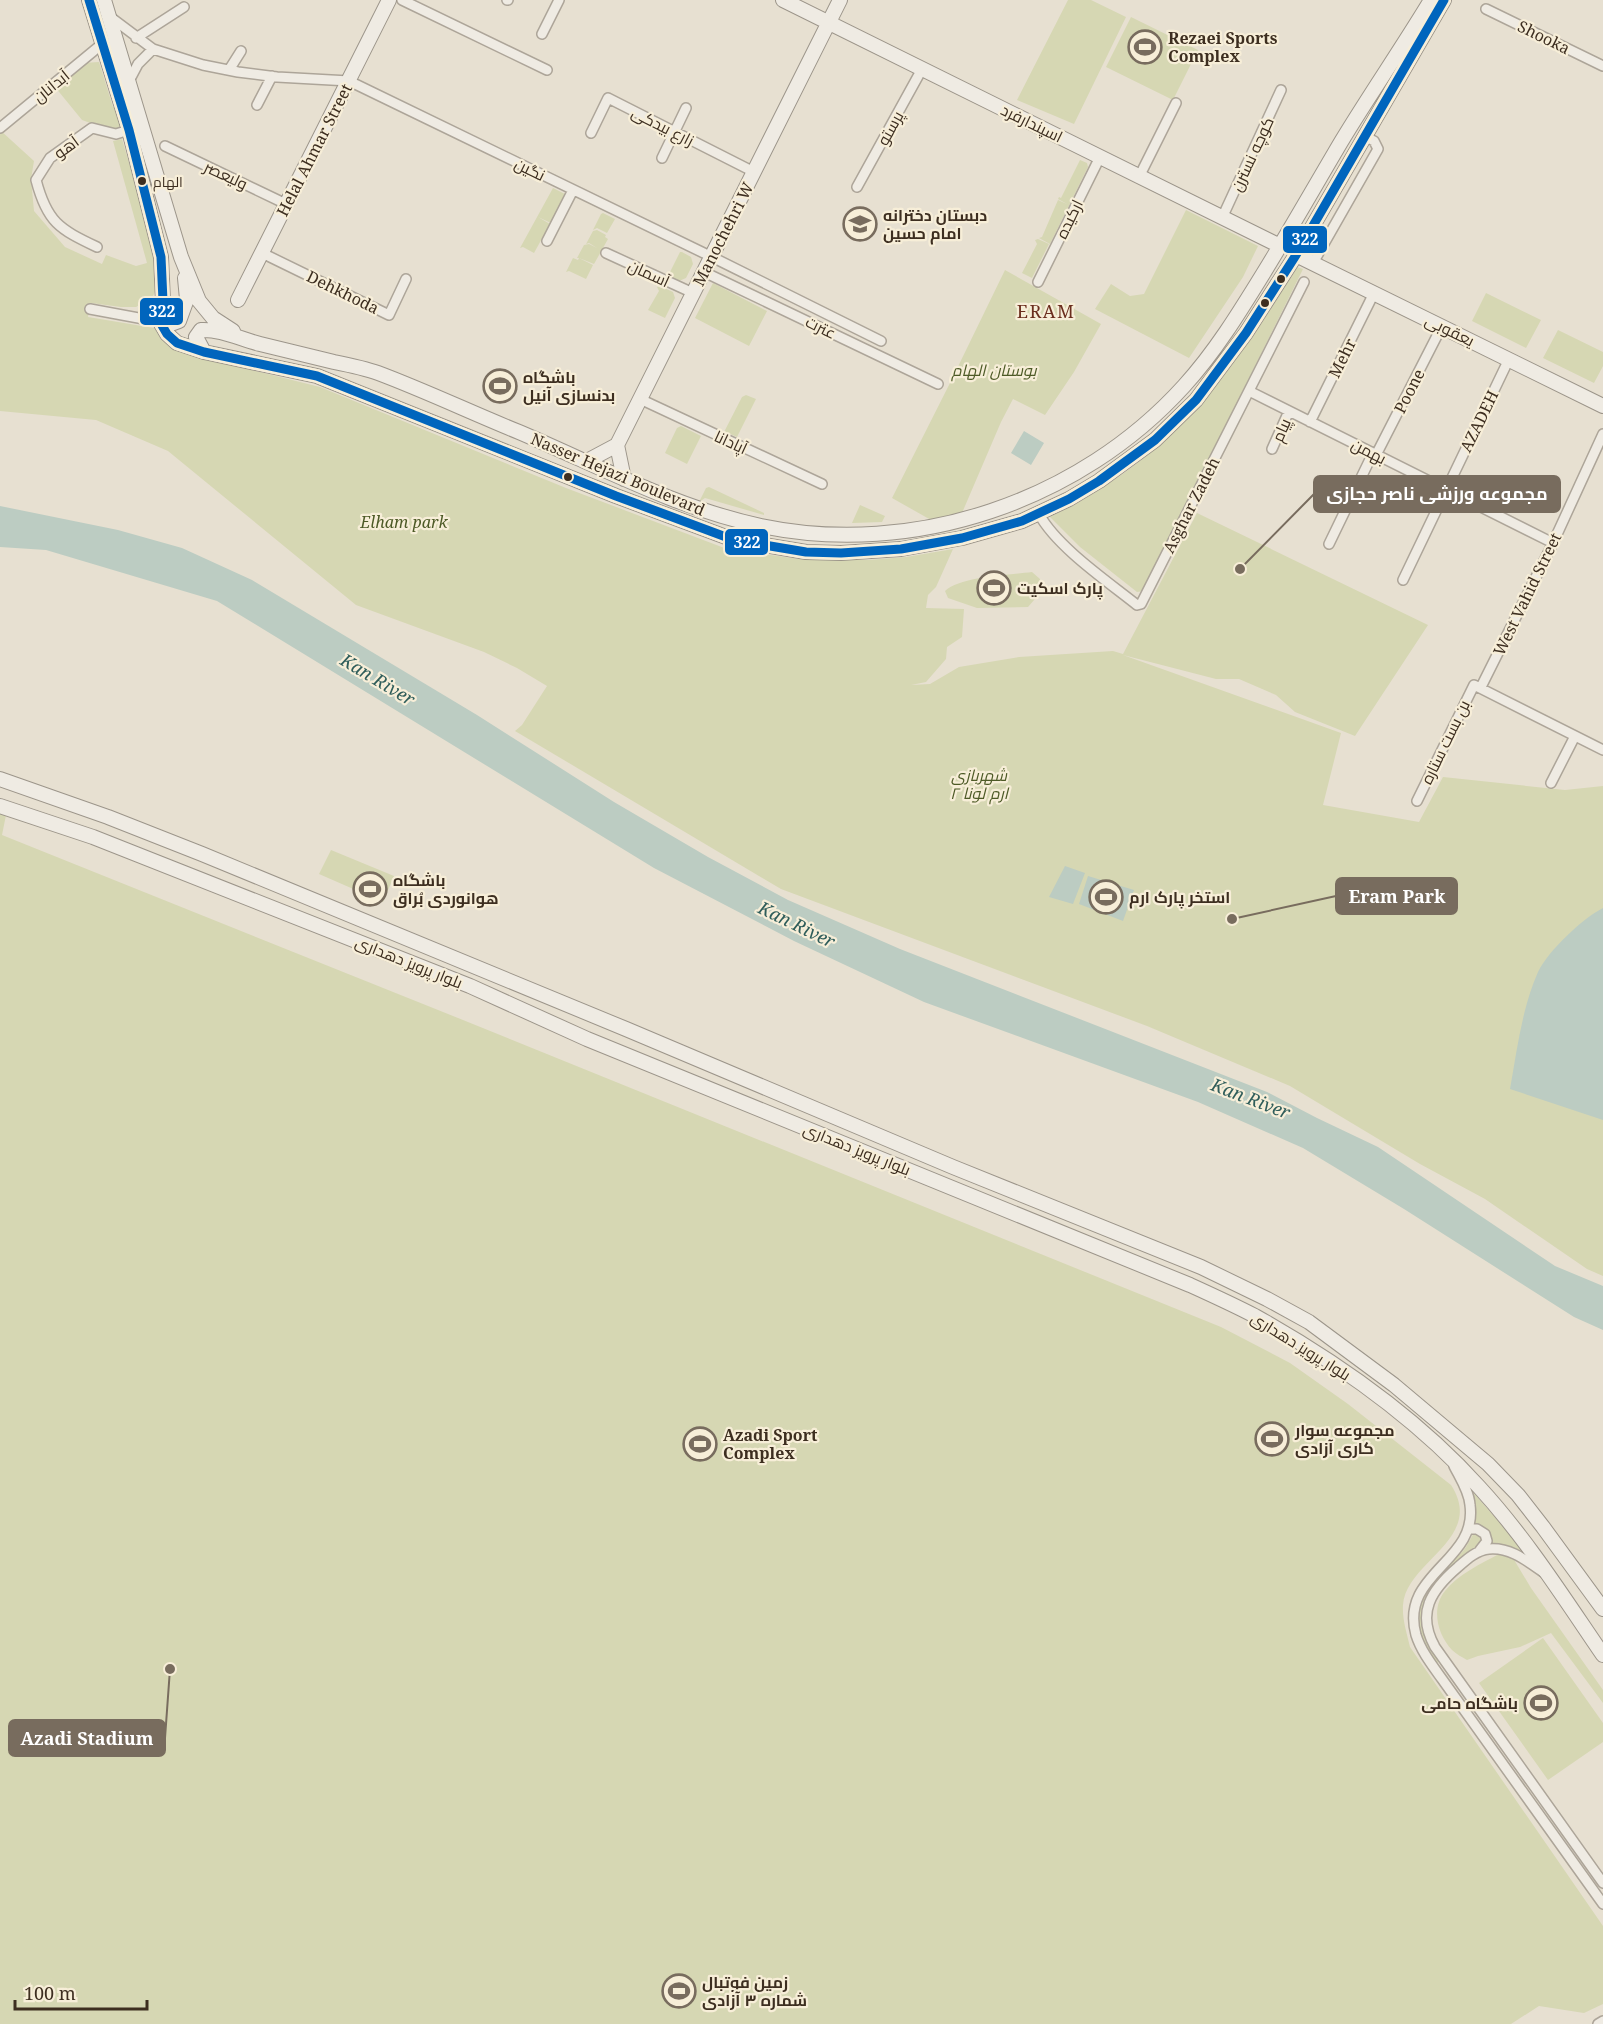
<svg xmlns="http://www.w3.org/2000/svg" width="1603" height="2024" font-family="'Noto Serif',Cairo,serif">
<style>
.green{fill:#d6d7b3}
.water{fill:#bcccc2}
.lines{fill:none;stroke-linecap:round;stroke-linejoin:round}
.street-casing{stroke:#ada599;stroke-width:12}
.secondary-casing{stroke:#9c958a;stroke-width:16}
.street{stroke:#efebe3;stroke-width:9}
.secondary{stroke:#efebe3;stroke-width:14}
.bus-1-casing{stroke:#f7eed8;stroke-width:14}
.bus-1{stroke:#0065bd;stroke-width:9}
.bus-dot{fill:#3d2e20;stroke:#f7eed8;stroke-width:2}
.labels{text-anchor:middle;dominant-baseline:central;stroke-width:4.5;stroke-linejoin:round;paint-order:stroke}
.bus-label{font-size:14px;fill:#3d2e20;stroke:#f7eed8;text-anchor:start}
.street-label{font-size:16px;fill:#3d2e20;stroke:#f7eed8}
.poi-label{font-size:16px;font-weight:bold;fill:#3d2e20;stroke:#f7eed8;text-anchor:start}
.park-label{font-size:16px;font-style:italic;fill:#4d5a26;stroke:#f7eed8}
.neighbourhood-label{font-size:18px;letter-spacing:1.5px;fill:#6b2e1e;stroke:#f7eed8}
.water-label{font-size:18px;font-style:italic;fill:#2f5d5a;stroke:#f7eed8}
.leader{fill:none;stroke:#786c5e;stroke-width:2}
.callout-dot{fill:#786c5e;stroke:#f7eed8;stroke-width:2}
.callout{fill:#786c5e;stroke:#786c5e;stroke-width:2}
.callout-label{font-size:18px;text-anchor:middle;font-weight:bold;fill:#fff}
.line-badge{stroke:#f7eed8;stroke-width:2}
.badge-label{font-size:16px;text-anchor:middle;font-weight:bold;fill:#fff}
</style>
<rect width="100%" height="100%" fill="#e7e0d1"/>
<path class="green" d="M1068,0H1091L1126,17L1074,124L1017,100Z
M1131,17L1198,50L1173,100L1106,67Z
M99,62L113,107H115L122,128L113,131L82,120L55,87L83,63Z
M0,130L34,161L31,179L34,211L65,247L102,264L106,255L136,266L147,263L113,141L122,139L158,261L156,290L152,298L136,307H121L91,303L88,317L160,329L167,343L180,352L320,387L566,488L727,549L799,559L869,560L906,557L953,549L936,587L928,595L926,608L964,609L962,637L947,647L946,659L926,682L911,685L930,684L959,667L1019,657L1113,651L1123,654L1197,513L1428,625L1355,736L1295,712L1276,695L1239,679H1216L1123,655L1341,733L1323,805L1419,822L1443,777L1565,790L1603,786V1276L1587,1269L1485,1199L1420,1164L1290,1086L1147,1026L781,889L515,731L522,725L547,686L517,668L484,652L356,605L168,451L96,420L0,411Z
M1080,160L1087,163L1088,167L1050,244L1039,238L1042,237L1058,200L1067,204L1058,199L1059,197L1061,198Z
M553,188L565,194L567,198L553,224L538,217L550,224L534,253L523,247L520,248Z
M1186,210L1258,246L1243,277L1189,358L1095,309L1111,284L1130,296L1144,294Z
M603,213L615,219L607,233L597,228L593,230L601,214Z
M597,230L606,235L605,237L608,239L594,264L579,258L593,265L586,279L569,271L566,272L573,258L578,260L579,258H577L584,245L589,244L597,248L589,243L586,244L593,231Z
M1038,239L1049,244L1032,278L1022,273L1037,244L1035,240Z
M680,252H682L691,257L693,264L686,278L679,281L670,276L667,278Z
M1297,267L1303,269L1144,591L1137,592L1080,547L1049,516C1076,502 1104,488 1128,470C1201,417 1248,342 1297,267Z
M1005,270L1101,324L1074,372L1045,415L1013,399L1001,422L962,513L931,520L892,498L950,383Z
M713,283L767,311L749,346L695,318Z
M660,286L673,292L675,298L665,318L648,310L659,291L657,287Z
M1486,293L1541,320L1526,348L1472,321Z
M1558,330L1603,352V366L1594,383L1543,358Z
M746,395L756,399L737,437L728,433L723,434L742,397Z
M681,426L701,436L687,464L665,453L677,428Z
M709,487L764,513V515L705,498L699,502L706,488Z
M860,505L885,516L882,522L852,523Z
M1032,572L1040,579L1041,592L1028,607L977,608L948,598L945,591C961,576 1010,575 1032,572Z
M0,814L6,815L2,835L463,1020L1221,1327L1290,1363L1348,1404L1451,1485C1486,1539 1406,1561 1403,1605C1402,1619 1407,1634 1410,1647L1603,1926V2004L1584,2013L1539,2006L1511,2024H0Z
M331,850L394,876L383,902L319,874Z
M1466,1484L1505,1529L1527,1558L1491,1545C1486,1531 1492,1527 1472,1525Z
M1475,1532L1482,1535L1483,1544C1470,1550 1460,1560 1449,1569C1416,1599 1415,1623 1439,1659L1438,1663C1431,1659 1428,1652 1425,1645C1411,1619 1420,1594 1439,1574C1446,1566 1455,1560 1462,1552C1468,1546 1470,1538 1475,1532Z
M1499,1554L1513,1558L1531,1588L1603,1690V1703L1551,1633L1520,1647L1478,1656L1467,1660C1462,1657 1456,1654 1452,1650C1437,1634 1431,1608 1445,1591C1458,1574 1481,1564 1499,1554Z
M1543,1638L1603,1723V1742L1548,1780L1479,1683Z"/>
<path class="water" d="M1024,431L1044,443L1031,465L1011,453Z
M0,506L118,530L182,548L252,580L477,715L614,802L708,857L788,900L900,949L1267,1092L1317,1118L1378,1147L1555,1266L1603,1286V1330L1574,1317L1404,1209L1303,1148L1198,1102L924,1002L794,941L654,868L217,601L46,550L0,547Z
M1065,866L1085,873L1073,904L1049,897Z
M1088,876L1134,890L1123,921L1079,904Z
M1603,908V1120L1510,1089C1517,1050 1522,1008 1538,972C1548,951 1583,918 1603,908Z"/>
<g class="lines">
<defs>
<path id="street" d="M402,0L547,70
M507,0H508
M1486,9L1603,66
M109,16L153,49L203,65L238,72L277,77L349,81L712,257L881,341
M542,34L559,0
M136,38L184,7
M229,70L241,51
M128,83L138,64L153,49
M257,105L272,76
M0,128L102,44
M591,133L608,98L754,172
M165,146L286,204
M662,158L686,108
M1139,177L1176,103
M857,187L922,69
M1222,218L1281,90
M547,241L573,190
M97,247C59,229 47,222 36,180L50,158L92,128L116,134L129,130
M262,253L389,315L406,279
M606,253L693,293
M1313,263L1378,149L1374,141L1366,137
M704,272L938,384
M1038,282L1100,157
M90,309L160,322
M1249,391L1553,543
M640,399L822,484
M1310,422L1374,293
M1272,449L1289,411
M1376,455L1442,326
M1039,514C1057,547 1107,581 1137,605L1141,604L1304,282
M1329,544L1373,453
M1403,580L1509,359
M1481,687L1553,543L1603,434
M1551,783L1575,736
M1417,801L1474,685L1603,750
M1454,1466C1460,1478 1469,1491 1470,1505C1478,1562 1399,1573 1416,1635C1421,1651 1432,1665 1442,1679L1603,1904
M1469,1529H1477L1485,1534L1487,1541L1480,1550
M1543,1572C1527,1561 1510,1547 1489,1549C1477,1550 1467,1559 1458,1567C1431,1590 1416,1613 1435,1647L1603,1883
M1598,2024L1603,2021"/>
<path id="secondary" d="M89,0L129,130L161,257L163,301L160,322L167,334L177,343L204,352L317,376L616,496L734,540L806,552L841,553L901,549L962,538L1022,521L1069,499L1099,481L1155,440L1196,400L1246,333L1296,255L1444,0
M104,0L181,257L199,301L213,318L233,331
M783,0L1280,246
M1296,255L1603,406
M238,300L389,0
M160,322L171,324L179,321L187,299L185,278
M204,352L196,337L201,330C221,329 240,339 260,344C285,350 309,356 334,362C349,365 364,368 378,373C426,391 472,413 519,432C599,466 676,508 761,526C914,558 1080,501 1184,386C1215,352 1239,313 1263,274C1290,230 1315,186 1341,142C1370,94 1402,48 1431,0
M617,445L840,0
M617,445L624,479
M587,461L617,445
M0,779L108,817L202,854L626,1029L953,1167L1201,1267L1267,1299L1309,1322L1394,1385L1488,1464L1518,1495L1543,1527L1603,1609
M0,806L93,837L470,986L587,1039L1190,1285C1212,1295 1234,1305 1255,1316C1337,1362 1416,1417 1479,1487C1526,1538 1564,1598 1603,1655"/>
</defs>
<use href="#street" class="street-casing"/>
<use href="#secondary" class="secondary-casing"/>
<use href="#street" class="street"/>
<use href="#secondary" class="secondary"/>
<defs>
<path id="bus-1" d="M89,0L129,130L161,257L163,301L160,322L167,334L177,343L204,352L317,376L616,496L734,540L806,552L841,553L901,549L962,538L1022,521L1069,499L1099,481L1155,440L1196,400L1246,333L1296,255L1444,0"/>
</defs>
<use href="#bus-1" class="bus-1-casing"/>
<use href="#bus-1" class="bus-1"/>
</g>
<defs>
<symbol id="stadium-ring" viewBox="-11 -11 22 22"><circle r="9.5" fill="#f7eed8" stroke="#786c5e" stroke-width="1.5"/><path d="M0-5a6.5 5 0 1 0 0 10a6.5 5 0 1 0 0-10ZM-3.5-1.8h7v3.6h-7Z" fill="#786c5e"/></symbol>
<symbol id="school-ring" viewBox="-11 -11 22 22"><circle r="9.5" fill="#f7eed8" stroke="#786c5e" stroke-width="1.5"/><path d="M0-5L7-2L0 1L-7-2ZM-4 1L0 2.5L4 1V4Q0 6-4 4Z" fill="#786c5e"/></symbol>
</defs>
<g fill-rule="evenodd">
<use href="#stadium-ring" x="1126" y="28" width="38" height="38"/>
<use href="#school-ring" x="841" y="205" width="38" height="38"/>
<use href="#stadium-ring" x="481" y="367" width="38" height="38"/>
<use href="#stadium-ring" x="975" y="569" width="38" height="38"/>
<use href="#stadium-ring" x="351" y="870" width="38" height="38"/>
<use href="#stadium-ring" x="1087" y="878" width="38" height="38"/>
<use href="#stadium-ring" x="1253" y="1420" width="38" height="38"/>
<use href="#stadium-ring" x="681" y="1425" width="38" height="38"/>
<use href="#stadium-ring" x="1522" y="1684" width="38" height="38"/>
<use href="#stadium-ring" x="660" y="1972" width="38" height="38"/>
</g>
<g class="bus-dot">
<circle cx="142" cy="181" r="5"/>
<circle cx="1281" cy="279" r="5"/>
<circle cx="1265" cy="303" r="5"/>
<circle cx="568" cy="477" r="5"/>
</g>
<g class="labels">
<g class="bus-label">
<text x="153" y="181">الهام</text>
</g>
<g class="street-label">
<text transform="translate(1544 37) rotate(26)">Shooka</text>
<text transform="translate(51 86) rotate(-39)">آبدانان</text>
<text transform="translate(1032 123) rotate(26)">اسپندارفرد</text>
<text transform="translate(663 126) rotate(27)">زارع بیدکی</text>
<text transform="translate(890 128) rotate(-61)">پرستو</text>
<text transform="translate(66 147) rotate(-36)">آهو</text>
<text transform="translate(314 150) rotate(-63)">Helal Ahmar Street</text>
<text transform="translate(1252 154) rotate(-65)">کوچه نسترن</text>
<text transform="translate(530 169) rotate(26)">نگین</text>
<text transform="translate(226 175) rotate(25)">ولیعصر</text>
<text transform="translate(1069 219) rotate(-64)">ارکیده</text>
<text transform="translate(723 234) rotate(-63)">Manochehri W</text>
<text transform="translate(649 273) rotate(25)">آسمان</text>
<text transform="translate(343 292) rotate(26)">Dehkhoda</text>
<text transform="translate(821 327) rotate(26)">عترت</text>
<text transform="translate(1450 330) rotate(26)">یعقوبی</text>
<text transform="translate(1342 358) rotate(-64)">Mehr</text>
<text transform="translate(1409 391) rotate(-63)">Poone</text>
<text transform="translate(1479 421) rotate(-64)">AZADEH</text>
<text transform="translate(1281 430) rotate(-66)">پیام</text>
<text transform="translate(731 442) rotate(25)">آپادانا</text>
<text transform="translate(1369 451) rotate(27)">بهمن</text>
<text transform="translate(618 474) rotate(23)">Nasser Hejazi Boulevard</text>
<text transform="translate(1191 505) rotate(-63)">Asghar Zadeh</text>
<text transform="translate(1527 594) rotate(-64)">West Vahid Street</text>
<text transform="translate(1445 742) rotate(-64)">بن بست ستاره</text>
<text transform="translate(409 962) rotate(22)">بلوار پرویز دهداری</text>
<text transform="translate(857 1149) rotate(22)">بلوار پرویز دهداری</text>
<text transform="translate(1301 1346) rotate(32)">بلوار پرویز دهداری</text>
</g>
<g class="poi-label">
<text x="1168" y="38">Rezaei Sports<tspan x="1168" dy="18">Complex</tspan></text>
<text x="883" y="215">دبستان دخترانه<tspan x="883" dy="18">امام حسین</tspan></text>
<text x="523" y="377">باشگاه<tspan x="523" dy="18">بدنسازی آنیل</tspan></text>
<text x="1017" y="588">پارک اسکیت</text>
<text x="393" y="880">باشگاه<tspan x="393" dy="18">هوانوردی بُراق</tspan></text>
<text x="1129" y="897">استخر پارک ارم</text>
<text x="1295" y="1430">مجموعه سوار<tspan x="1295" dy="18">کاری آزادی</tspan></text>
<text x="723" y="1435">Azadi Sport<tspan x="723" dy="18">Complex</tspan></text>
<text x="1518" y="1703" text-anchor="end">باشگاه حامی</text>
<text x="702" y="1982">زمین فوتبال<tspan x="702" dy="18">شماره ۳ آزادی</tspan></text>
</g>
<g class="park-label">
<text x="994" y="370">بوستان الهام</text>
<text x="404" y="522">Elham park</text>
<text x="979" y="775">شهربازی<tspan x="979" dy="18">ارم لونا ۲</tspan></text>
</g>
<g class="neighbourhood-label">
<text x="1046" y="311">ERAM</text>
</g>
<g class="water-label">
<text transform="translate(378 679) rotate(31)">Kan River</text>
<text transform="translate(797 924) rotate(26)">Kan River</text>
<text transform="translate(1251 1098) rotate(21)">Kan River</text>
</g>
</g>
<path class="leader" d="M1240 569L1314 494M1232 919L1336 896M170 1669L165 1738"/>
<g class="callout-dot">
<circle cx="1240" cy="569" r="6"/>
<circle cx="1232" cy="919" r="6"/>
<circle cx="170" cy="1669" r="6"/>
</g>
<g class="callout">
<rect x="1314" y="476" width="246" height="36" rx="6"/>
<rect x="1336" y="878" width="121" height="36" rx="6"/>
<rect x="9" y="1720" width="156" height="36" rx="6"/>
</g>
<g class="callout-label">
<text x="1437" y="500">مجموعه ورزشی ناصر حجازی</text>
<text x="1397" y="903">Eram Park</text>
<text x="87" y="1745">Azadi Stadium</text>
</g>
<g class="line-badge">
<rect x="1282" y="225" width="46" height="29" rx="6" fill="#0065bd"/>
<rect x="139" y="297" width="45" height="29" rx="6" fill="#0065bd"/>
<rect x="724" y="528" width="45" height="28" rx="6" fill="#0065bd"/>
</g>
<g class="badge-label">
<text x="1305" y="245">322</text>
<text x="162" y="317">322</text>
<text x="747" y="548">322</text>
</g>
<path d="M15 2000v9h132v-9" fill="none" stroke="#3d2e20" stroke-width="3"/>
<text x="24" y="2000" font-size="18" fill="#3d2e20" stroke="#f7eed8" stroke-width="4.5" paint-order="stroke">100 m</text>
</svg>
